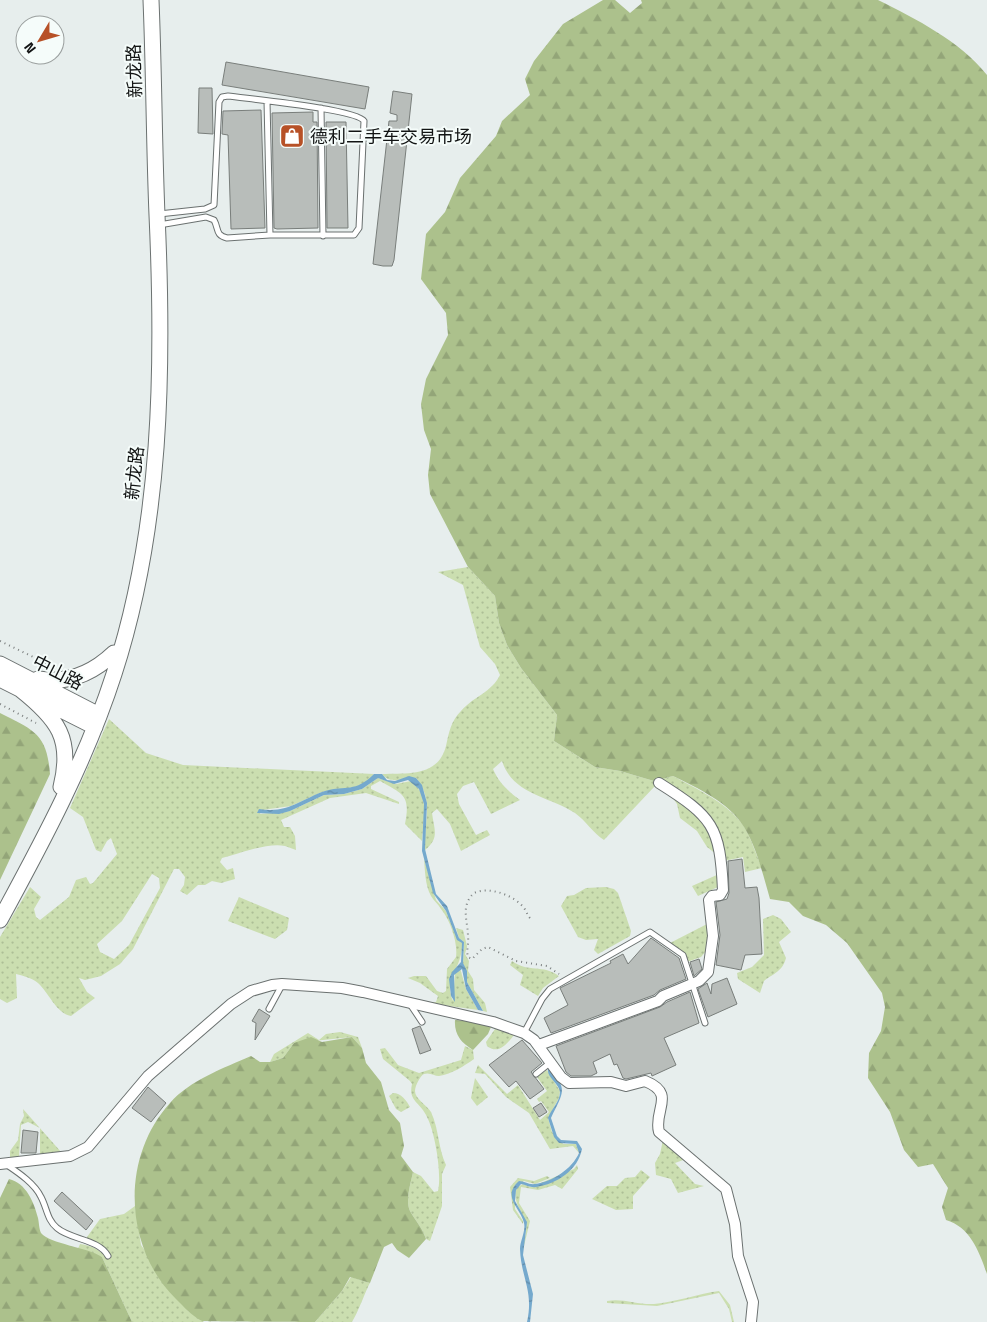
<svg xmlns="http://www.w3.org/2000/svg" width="987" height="1322" font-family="'Titillium Web','Noto Sans SC',sans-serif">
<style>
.grass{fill:url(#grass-dots);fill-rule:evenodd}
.forest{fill:url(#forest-firs)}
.water{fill:url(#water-ripples)}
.building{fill:#b8bdba;stroke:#797e7b}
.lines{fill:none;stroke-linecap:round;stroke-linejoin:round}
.service-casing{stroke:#6b7170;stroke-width:7}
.minor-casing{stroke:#6b7170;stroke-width:12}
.primary-casing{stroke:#6b7170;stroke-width:17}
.path{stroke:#7b7f7f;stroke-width:2;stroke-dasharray:1 4;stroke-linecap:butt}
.service{stroke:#fff;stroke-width:5}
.minor{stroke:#fff;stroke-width:10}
.primary{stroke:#fff;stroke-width:15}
.labels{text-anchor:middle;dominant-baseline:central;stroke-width:4;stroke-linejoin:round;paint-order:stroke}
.street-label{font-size:18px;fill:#121414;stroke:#f5fcfa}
.poi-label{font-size:18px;fill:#121414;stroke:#f5fcfa;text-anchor:start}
</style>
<defs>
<pattern id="grass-dots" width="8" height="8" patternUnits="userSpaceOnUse" patternTransform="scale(1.25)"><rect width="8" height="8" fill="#cbdeb0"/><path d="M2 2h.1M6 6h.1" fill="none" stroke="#adbe96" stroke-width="1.8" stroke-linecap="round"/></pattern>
<pattern id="forest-firs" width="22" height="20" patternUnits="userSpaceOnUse" patternTransform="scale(1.25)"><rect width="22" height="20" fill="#acc18c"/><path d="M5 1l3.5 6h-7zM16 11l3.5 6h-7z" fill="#93a578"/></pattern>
<pattern id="water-ripples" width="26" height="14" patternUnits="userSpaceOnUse" patternTransform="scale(1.25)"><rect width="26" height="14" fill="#75a9cd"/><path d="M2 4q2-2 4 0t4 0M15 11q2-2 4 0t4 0" fill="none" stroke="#5f88a5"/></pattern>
</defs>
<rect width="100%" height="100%" fill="#e7eeed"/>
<path class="grass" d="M468,567L495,596L499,623L507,645L521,668L557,715L554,741L595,767L620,771L654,781L673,776C697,789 726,802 743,825C751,837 756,855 762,868L745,872L743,857L724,861L721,837L658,781H654L655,786L604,840C593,833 586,821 575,813C549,796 513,795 502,761L493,769C499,783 508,791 520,800L491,814L474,782L463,786L457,794L459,804L476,835L487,830L490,835L461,851L450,824L437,809L432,813C434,829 440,838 425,850C423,825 435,800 416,778C404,778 390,785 382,774C408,773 438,777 446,746C449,732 451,721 461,711C473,697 492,692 500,675L495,664L480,647L463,585L438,572Z
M109,719L146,753L183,765L374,774L366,783L356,787L322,792L291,806L262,810L260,814L290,811L324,795L344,794L362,789L378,778L396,784L411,781C431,796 423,820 422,841L405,824C411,794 402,794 380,781L371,786V789L399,802V804L366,793L330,798L281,820L284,827H290L295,836L296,850C292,849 289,847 285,846C268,842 239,854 222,858L220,862L227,870L233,868L235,879L221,883L212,881L205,885H198L187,895L180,891L184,885L185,877L179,869H174L133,949L120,964L101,976L85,980L79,978L87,992L95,998L71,1016C56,1013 49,993 38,983C32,978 24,976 16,974L17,998L7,1003L0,999V937L30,887L41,897L34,909L36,917L40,920L69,897L76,880L86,877L90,884L93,883L117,854L111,838L107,841L101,852L96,850L83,817L70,808ZM152,874L159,878L160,888L129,945L114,959L100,952L97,944L122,921Z
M670,794L692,809L713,834L716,854L707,847L697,831L680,818L677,804Z
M424,858L436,900L446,911L456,936L462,943C463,968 443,979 453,1001L455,973L460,968L466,989L478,1010L428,1003L436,1002L438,996L420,983L408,978L414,976H426L437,991L443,993L446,991L447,969L456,957C458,942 450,920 441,909C438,904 434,901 431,896C425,885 425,871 424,858Z
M719,874L718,887L698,896L692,886Z
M606,887L614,889L618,893L631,931L630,936L598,954L594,950L598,939L586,940L578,937L561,906L567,896L574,895L586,888Z
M239,897L289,918L287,930L275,939L228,921Z
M773,915L781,919L791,932L779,942L786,958C782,972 774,973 764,981L760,993L738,979L737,973L752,967L764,955L763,919Z
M709,923L707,950L701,957L687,962L682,951L670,943Z
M456,928L463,930L467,946L465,954L469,961L468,971L473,979L474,990L485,1003L487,1012L483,1011L467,982V974L463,964L464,942L459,938Z
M512,961C528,973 543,964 559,976L543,988L538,996L520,985L523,975L510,965Z
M495,1029L514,1035C507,1044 498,1055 487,1046L486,1042Z
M340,1032L358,1037L362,1048L352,1037L294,1043L283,1058L270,1062L274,1054L308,1033L319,1040L326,1034Z
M465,1046L473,1050L474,1059C464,1066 452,1074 439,1076C434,1076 430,1072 424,1074C420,1076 415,1086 415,1091C415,1099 427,1105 431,1112C439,1129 438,1148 446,1165L442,1174V1206L430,1241L426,1239C421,1225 416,1222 410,1211C405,1201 411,1182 413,1172L421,1176L434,1192L438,1191C442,1174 435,1132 427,1117C420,1101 408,1102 412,1084L410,1081L383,1059L380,1049L385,1048L398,1065L419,1073L461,1060Z
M478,1065L507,1094L518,1085L540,1120L549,1112L541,1101L539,1102L537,1099L547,1091L537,1077L547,1070L560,1091L559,1098L548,1118L552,1132L563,1144H576L579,1153L573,1146L550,1149L529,1113L506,1097L485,1074L475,1073Z
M475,1078L488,1097L477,1106L471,1098Z
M393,1093C401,1093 407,1101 410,1107L401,1112L396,1109L389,1096Z
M23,1109L62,1153L40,1155V1128L28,1122L21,1125L19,1157H10V1151L18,1140L20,1124L24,1116Z
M663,1140L686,1159L675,1163L695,1184L704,1186L678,1193L671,1179L656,1175L655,1163L660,1154Z
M577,1165L578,1169L562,1189L555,1185L538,1190L521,1187L519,1203L530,1221L523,1250C523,1242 527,1233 526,1226C524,1211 511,1203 517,1187L523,1184L531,1187L574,1169Z
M641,1170L650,1177L633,1196V1209L616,1210L592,1199L607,1186H617L625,1178L635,1177Z
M547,1176L550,1178L535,1184L524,1181L515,1186V1209L523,1221V1224L513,1210L510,1187L518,1178L534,1181Z
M135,1206L141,1245L188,1311L204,1322H132L102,1257L78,1249L80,1244C92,1246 100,1249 107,1259L110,1258L108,1250L87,1239V1237L100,1219L124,1214Z
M351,1277L370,1283C368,1285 358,1313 352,1322H315L342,1291Z
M719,1291L730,1305L734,1322H732L729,1309L719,1293L657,1306L607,1303V1301C623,1298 638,1305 654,1304C676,1302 697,1294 719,1291Z"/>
<path class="forest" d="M603,0H615L630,13L642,3L641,0H878C916,19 960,41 987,75V1274C979,1251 970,1227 946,1220L942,1207L948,1188L933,1164L918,1167L904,1150L890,1112L868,1078L869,1053L881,1031L885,1007L882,993L847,943L826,925L803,916L789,902L770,899C763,875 757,848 744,827C729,802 697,788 673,776L654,781L620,771L595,767L554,741L557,715L521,668L507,645L499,623L495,596L468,567L430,494L428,475L431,449L424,430L421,404L426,379L448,335L446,313L421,279L426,234L445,212L460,178L496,136L502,121L530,95L525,79L534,61L563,24Z
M0,713C33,730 47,733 50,774L0,880Z
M455,1020L479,1022L491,1027L488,1034L473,1050C461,1043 454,1034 455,1020Z
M311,1037L322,1042L352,1037L362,1048L366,1063L381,1082L389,1110L400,1123L404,1146L401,1156L413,1172C411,1182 405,1201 410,1211C416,1222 421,1225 426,1239L409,1258L397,1250L392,1243L384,1247L370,1283L350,1277L342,1291L315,1322C298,1322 211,1322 202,1321C192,1316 184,1307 176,1299C124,1248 120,1158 170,1103C190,1080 224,1068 251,1056L260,1062H270L283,1058L294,1043Z
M9,1179C26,1183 34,1202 38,1218C39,1222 39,1229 41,1233C50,1244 87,1247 102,1257L132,1322H0V1198Z"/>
<path class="water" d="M374,774H382L387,780L395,781L409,776L416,778L422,785L427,803L425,849L436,894L447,906L459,938L464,942L463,963L467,971V982L483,1011L478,1010L466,989L462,969L454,975L455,1002L451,996L449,979L452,972L461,962L462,943L457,940L446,911L433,893L422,851L424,804L419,789L408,780L394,784L378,778L362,789L344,794L324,795L290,811L279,814L257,813L259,809C288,814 301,799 325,791C346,785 355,793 374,774Z
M548,1068C570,1089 562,1094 551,1118L557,1136L561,1140L577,1141L582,1149C578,1170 557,1184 536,1187C531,1188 526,1185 521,1184L516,1190L515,1201L527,1222L523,1255L533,1294L530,1322H527C534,1291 521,1278 520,1249C520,1241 526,1231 524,1223C521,1208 501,1197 519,1181C524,1181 529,1185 535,1184C552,1182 572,1169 579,1153L576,1144L559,1143L554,1137L548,1118C551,1109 560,1102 560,1092C559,1083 546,1077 548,1068Z"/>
<path class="building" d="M226,62L369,87L365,109L222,85Z
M199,88H212L213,134L198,133Z
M393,91L412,94L394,260L392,266H383L373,264L389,121H397V115L390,113Z
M261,110L265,228L231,229L228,135L222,134L223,111Z
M313,112V122H317L318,228L277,229L274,228L272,113Z
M326,122H346L348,228H327Z
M742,859L745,888L757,887L759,898L762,954L745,955L741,970L716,965L720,935L716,902L727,899L729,893L728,861Z
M651,938L679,958L686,979L660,990L654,995L551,1033L544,1018L568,1005L560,988L611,963L610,961L623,954L628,964Z
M699,959L702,969L694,976L690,962Z
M727,978L737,1004L708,1017L698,989L707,983L711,994L712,984Z
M690,992L699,1023L664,1038L676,1065L652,1076L651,1073L626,1079L623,1078L617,1064L614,1065L610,1054L593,1062L597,1073L591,1076H571L566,1072L556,1046L660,1007L667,1002Z
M259,1009L270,1016L255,1040L256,1023L252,1021Z
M420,1026L431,1050L420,1054L412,1029Z
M522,1040L542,1063L531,1072L544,1089L530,1099L516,1081L509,1087L489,1065Z
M148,1087L166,1103L151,1122L132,1108Z
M541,1103L547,1112L539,1117L533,1108Z
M23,1130L38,1132L36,1153H21Z
M62,1192L93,1221L86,1230L54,1201Z"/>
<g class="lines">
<defs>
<path id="service" d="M267,101L270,235
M321,108L323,236
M159,225L206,217L214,220C219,229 215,235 227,238L270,235H354L359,228L364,121C357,109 249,99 228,96L222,97L219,102L214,205L205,209L159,214
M410,1004L422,1022
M269,1009L282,985
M524,1033L542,999L550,989L650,932L683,955L705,1023
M536,1074L551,1062
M7,1165C19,1173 35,1184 41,1197C47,1208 47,1220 57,1228C71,1240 99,1239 108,1256"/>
<path id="minor" d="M539,1045L658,1001L663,996L699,981L708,972L713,936L709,900L712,896L720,895L723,890C720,826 713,817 659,783
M0,1164L70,1156L88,1147L148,1076L231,1004L251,991L272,985L282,984L342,988L363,992L493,1022L524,1033L534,1040L561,1077L569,1083L611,1082L626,1086L645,1081C677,1094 653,1110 659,1132L726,1189L735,1224L738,1256L753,1302L751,1322"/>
<path id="primary" d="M0,664L99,715
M0,679L95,727
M38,679C67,684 93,673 114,653
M20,689C58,719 73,739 61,787
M0,920C43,841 86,761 114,674C162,526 164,368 157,215C154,143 154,72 151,0"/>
</defs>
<use href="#service" class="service-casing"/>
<use href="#minor" class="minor-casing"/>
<use href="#primary" class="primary-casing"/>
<path class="path" d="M0,641L52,666
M0,704L36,723
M530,918C527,915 527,912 524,908C514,895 489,886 474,893C460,906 468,921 468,937C469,944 466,950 468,957L472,959L482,949L488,947L516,961L547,966L559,974"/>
<use href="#service" class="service"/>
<use href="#minor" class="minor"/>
<use href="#primary" class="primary"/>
</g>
<defs>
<symbol id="shop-square" viewBox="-11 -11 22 22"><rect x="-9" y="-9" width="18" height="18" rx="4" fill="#b75127" stroke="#f5fcfa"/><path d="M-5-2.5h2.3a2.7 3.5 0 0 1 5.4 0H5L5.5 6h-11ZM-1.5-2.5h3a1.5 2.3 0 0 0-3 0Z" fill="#fff"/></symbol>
</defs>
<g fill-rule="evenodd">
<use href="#shop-square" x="278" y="122" width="28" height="28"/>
</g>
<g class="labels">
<g class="street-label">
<text transform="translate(134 71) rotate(-92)">新龙路</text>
<text transform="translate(134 473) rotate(-84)">新龙路</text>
<text transform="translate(58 672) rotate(27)">中山路</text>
</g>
<g class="poi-label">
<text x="310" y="136">德利二手车交易市场</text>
</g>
</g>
<g transform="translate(40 40) rotate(232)"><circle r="24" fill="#f5fcfa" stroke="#9a9f9e"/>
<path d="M0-4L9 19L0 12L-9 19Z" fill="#b75127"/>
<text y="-8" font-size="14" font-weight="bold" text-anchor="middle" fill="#121414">N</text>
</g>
</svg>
